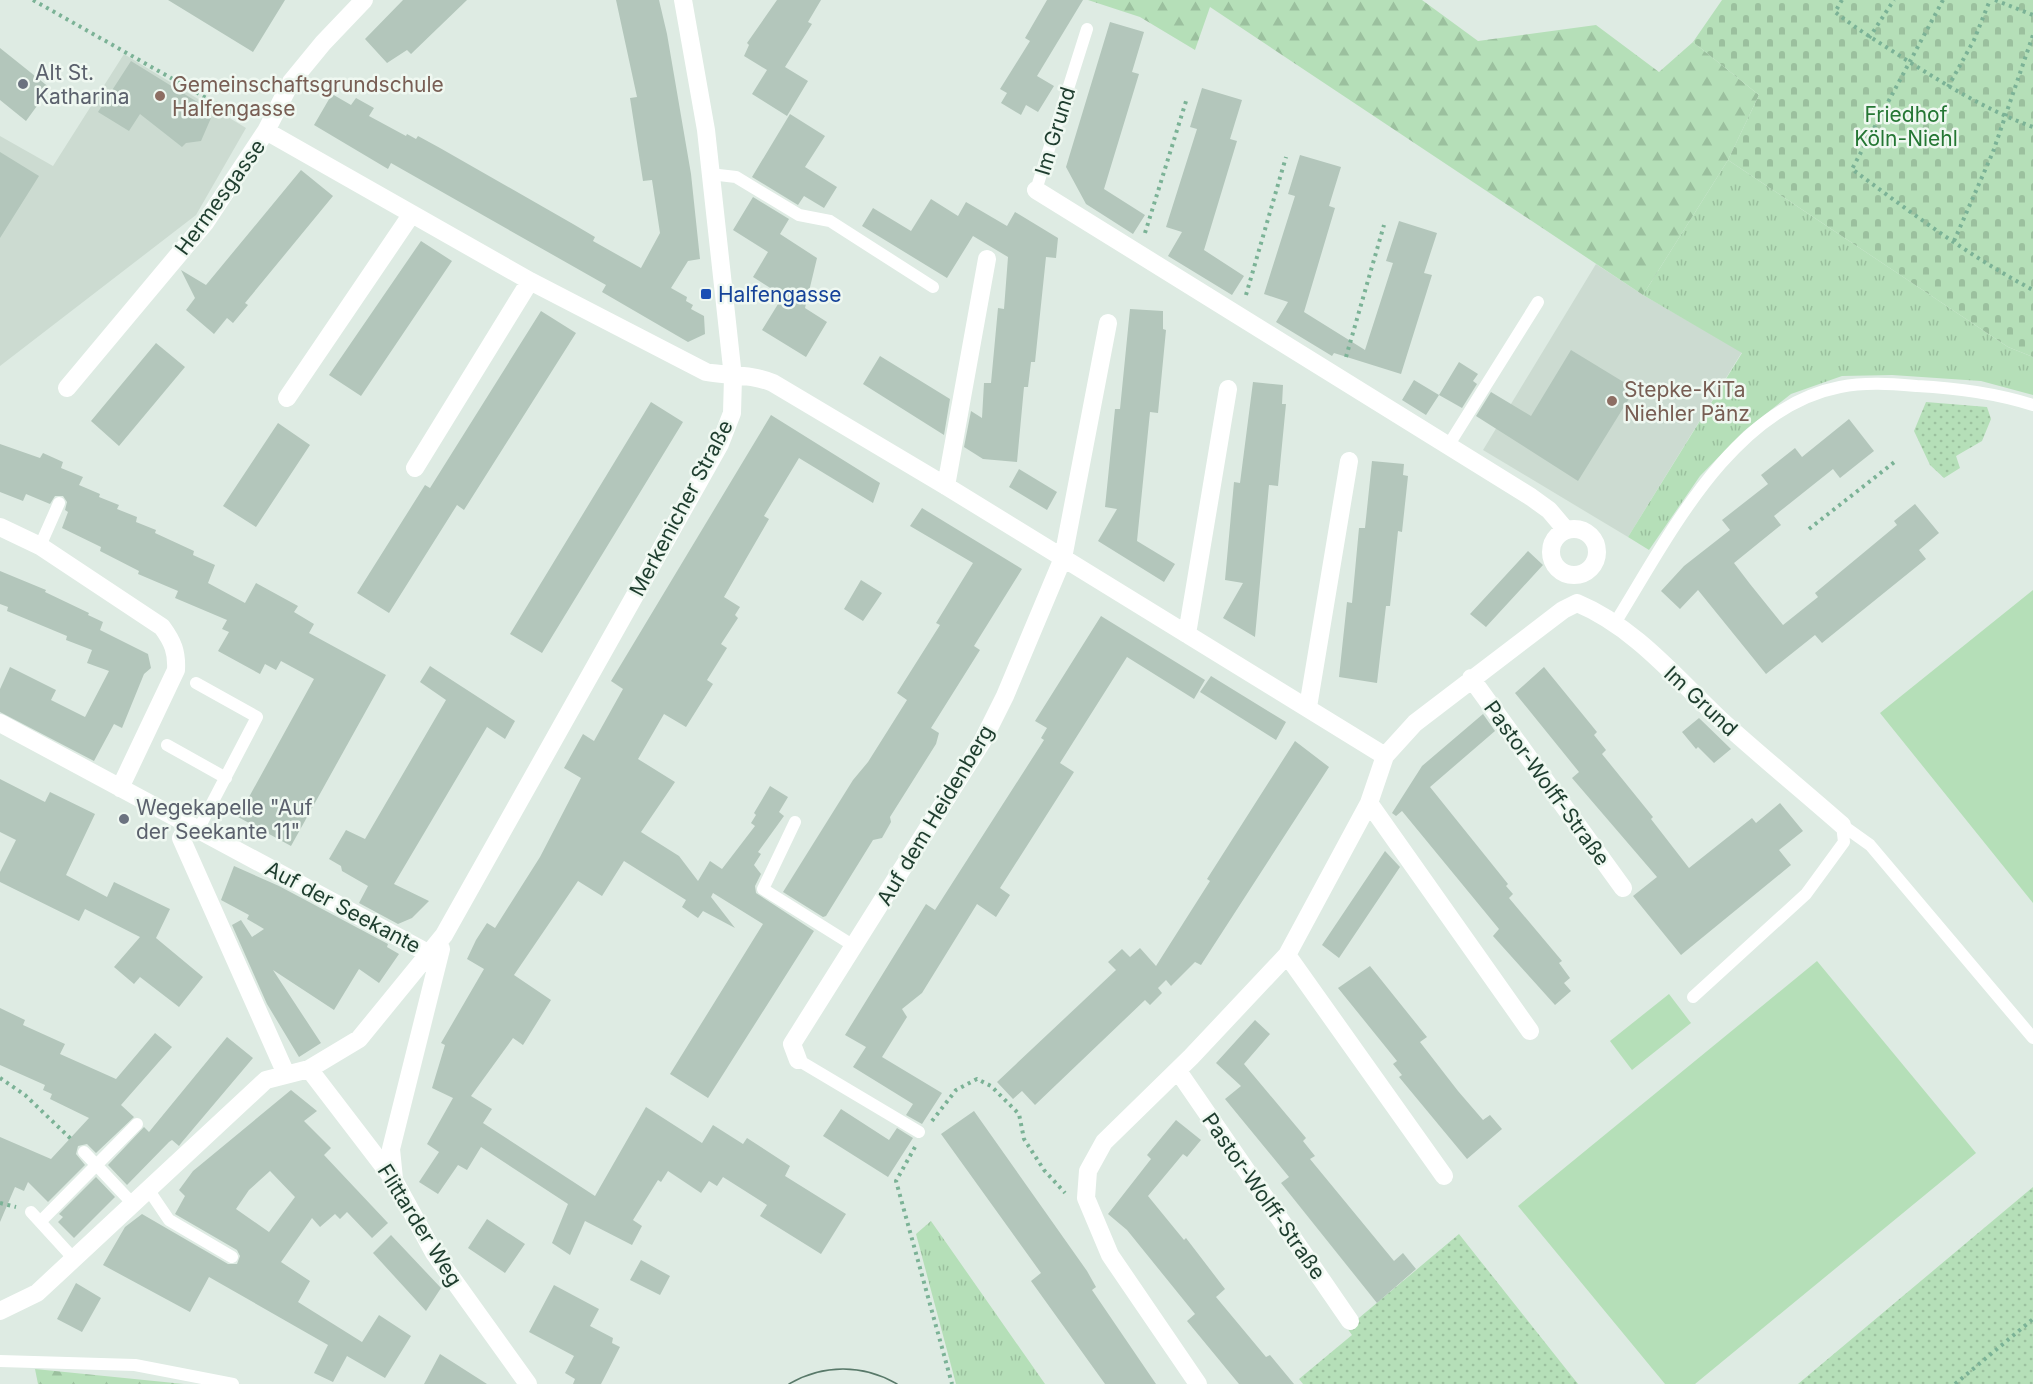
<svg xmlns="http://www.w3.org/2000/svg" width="2033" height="1384" font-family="Inter,sans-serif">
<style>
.built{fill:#ccdbd1}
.grass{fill:url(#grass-tufts)}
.forest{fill:url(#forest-firs)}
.cemetery{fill:url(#cemetery-stones)}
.park{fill:url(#park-dots)}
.pitch{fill:#b5dfb8}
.building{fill:#b3c6bb;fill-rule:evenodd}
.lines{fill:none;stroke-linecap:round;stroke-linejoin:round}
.path{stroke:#7bb296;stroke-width:4;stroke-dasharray:3 4.5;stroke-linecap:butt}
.service{stroke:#fff;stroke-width:12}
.minor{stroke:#fff;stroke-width:18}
.tram{stroke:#587969;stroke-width:1.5}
.worship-dot{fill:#6b7280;stroke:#eff8f1;stroke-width:2}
.education-dot{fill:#8d6e63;stroke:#eff8f1;stroke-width:2}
.transit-dot{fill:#1a4fb4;stroke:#eff8f1;stroke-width:2}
.labels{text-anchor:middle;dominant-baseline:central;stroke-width:5;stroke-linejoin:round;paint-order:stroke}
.worship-label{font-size:21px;fill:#5b616d;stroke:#eff8f1;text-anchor:start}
.education-label{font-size:21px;fill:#785e54;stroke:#eff8f1;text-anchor:start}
.park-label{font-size:21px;fill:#257734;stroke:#eff8f1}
.street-label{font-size:21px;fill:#1e3d2e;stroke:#eff8f1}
.transit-label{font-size:21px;fill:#164399;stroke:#eff8f1;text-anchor:start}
</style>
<defs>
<pattern id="grass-tufts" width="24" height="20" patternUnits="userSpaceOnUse" patternTransform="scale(1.5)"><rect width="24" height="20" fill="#b5dfb8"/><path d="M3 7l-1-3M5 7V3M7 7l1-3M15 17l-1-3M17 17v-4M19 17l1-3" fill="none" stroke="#9bc09e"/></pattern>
<pattern id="forest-firs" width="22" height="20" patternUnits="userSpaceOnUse" patternTransform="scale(1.5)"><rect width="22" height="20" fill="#b5dfb8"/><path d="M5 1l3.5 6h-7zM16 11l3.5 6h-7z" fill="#9bc09e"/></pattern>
<pattern id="cemetery-stones" width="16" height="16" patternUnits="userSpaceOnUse" patternTransform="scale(1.5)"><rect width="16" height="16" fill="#b5dfb8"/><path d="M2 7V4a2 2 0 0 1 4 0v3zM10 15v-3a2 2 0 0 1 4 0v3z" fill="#9bc09e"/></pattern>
<pattern id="park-dots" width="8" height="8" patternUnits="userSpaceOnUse" patternTransform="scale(1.5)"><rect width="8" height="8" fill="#b5dfb8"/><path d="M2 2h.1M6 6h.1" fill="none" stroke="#9bc09e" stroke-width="1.8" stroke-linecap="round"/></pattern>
</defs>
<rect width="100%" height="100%" fill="#deebe3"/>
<path class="built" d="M124,54L246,128L196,215L0,366V136L53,166Z
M1596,264L1643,295L1742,352L1628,537L1483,450Z"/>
<path class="grass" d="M1728,160L2008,347L2033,357V395L1981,381L1892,375L1842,376L1791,394L1744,431L1700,476L1649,550L1628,537L1742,353L1643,295Z
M931,1221L1045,1384H956L916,1234Z"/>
<path class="forest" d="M1088,0H1422L1478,41L1596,25L1659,72L1693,42L1759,95L1728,160L1643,295L1210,7L1195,50L1140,17Z
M35,1369L184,1384H185H38Z"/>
<path class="cemetery" d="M1722,0H2033V357L2008,347L1728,160L1759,95L1693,42Z"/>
<path class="park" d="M1926,402L1987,407L1991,419L1982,441L1956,456L1960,468L1944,478L1930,465L1914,431Z
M2033,1187V1384H1798Z
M1459,1234L1578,1384H1303L1299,1379L1352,1335L1347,1328Z"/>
<path class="pitch" d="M2033,590V903L1880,713Z
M1817,961L1976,1153L1695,1384H1665L1518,1206Z
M1669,994L1691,1023L1632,1070L1610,1041Z"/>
<path class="building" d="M168,0H285L253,52Z
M403,0H467L411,54L407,50L387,63L365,39Z
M616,0H659L667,34L691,174L700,259L688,261L671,288L687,297L686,301L693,305L691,309L704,316L705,334L688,342L602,292L606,285L391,163L388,169L314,125L332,94L351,105L356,98L374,108L369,116L406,136L407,134L416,139L418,136L440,148L573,224L595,237L593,241L641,268L660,233L652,180L643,181L630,98L637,97Z
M777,0H821L808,22L812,24L785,67L808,81L787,116L752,94L767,70L744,56L749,45L747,43Z
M1047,0H1083L1037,76L1054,86L1038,112L1026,105L1021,115L1001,103L1007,93L1000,89L1030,41L1025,38Z
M1110,22L1144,32L1132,72L1139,74L1104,189L1145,215L1133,234L1086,204L1066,167Z
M0,48L50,88L26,121L0,100Z
M131,61L207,108L204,113L211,118L201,141L186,143L182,147L140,114L129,131L98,112Z
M1202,88L1242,100L1230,139L1237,141L1204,250L1244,276L1232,295L1168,256L1182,232L1166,227L1197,129L1190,127Z
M790,114L825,136L805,167L837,187L824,208L804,196L798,205L752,177Z
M0,152L39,176L0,238Z
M1300,155L1341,167L1329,206L1335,208L1304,312L1365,350L1393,263L1386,261L1399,221L1437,233L1424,273L1432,275L1401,374L1334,353L1332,356L1276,322L1288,302L1264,294L1295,196L1288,194Z
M301,170L333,196L245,303L248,305L233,323L227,318L214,334L186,310L195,298L181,270L206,285Z
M753,197L789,219L780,234L817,258L805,308L827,322L806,357L762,330L783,296L753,277L768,252L733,230Z
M931,199L958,216L966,202L1007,226L1015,212L1058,238L1056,258L1046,257L1035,362H1031L1028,387H1024L1017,462L983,459L964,447L971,411L982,418L984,383H991L998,308L1004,309L1008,257L973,236L947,278L862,226L873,208L911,231Z
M421,241L452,261L361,396L329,375Z
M1130,309L1163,311V329L1166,330L1158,413L1150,412L1137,541L1175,564L1164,582L1098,541L1117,509L1105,507L1115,409H1120Z
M541,311L576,333L464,510L457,505L389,613L357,593L425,485L430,488Z
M156,343L185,367L119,446L91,421Z
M1571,350L1635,389L1578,481L1476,416L1491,392L1531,416Z
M880,356L950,399L944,435L863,384Z
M1459,362L1478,374L1473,381L1477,384L1462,408L1439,395Z
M1414,380L1439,395L1426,415L1402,400Z
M1253,382L1283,385L1282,404H1286L1278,486L1269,485L1255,637L1223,618L1243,583L1225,580L1234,482L1240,483Z
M651,402L683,422L542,653L510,634Z
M771,415L880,483L873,503L799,458L764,516L769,519L724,597L740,607L735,615L738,618L721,644L727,648L707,680L713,684L686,727L664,714L638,759L675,782L641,832L679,856L698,881L710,861L722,869L755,826L751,823L756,815L754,813L770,786L788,797L779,812L784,816L758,852L761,854L754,865L761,874L755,886L756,893L814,931L708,1098L670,1074L763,924L713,893L711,897L735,928L703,911L698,918L682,907L686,900L624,861L602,896L578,881L514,975L551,1000L523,1045L513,1038L471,1096L492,1109L483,1123L595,1196L646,1107L702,1143L713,1125L743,1144L747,1138L790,1166L785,1176L846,1214L821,1254L760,1216L767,1205L723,1177L717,1186L709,1181L701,1193L668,1171L661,1182L658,1180L633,1220L642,1226L632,1245L585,1221L570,1255L552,1243L568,1204L481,1147L467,1170L458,1165L438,1194L419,1182L439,1152L427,1144L453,1098L432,1088L445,1045L441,1043L484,969L467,959L476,940L487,923L495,928L540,857L581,778L564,768L583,734L594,741L623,689L611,681Z
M1849,419L1874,451L1840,478L1833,469L1774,516L1781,525L1734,563L1750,584L1783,625L1818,597L1815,593L1897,525L1894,521L1915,504L1939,533L1919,550L1926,559L1822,643L1815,635L1766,674L1698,590L1680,609L1661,591L1684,566L1730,530L1722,520L1768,484L1761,475L1795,448L1802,457Z
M278,423L310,445L256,527L223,506Z
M0,444L40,458L43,453L63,462L61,468L83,477L79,485L100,494L99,497L119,505L117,509L137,517L136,522L156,530L155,533L194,551L193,555L215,565L208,583L245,603L256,583L298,606L294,612L314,624L309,633L386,675L291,846L238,817L314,679L281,661L276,670L265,664L260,674L218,651L229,632L222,629L227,620L175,598L178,591L138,574L139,571L100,551L101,547L62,528L68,512L65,510L67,502L63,496H55L50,504L26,494L23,501L0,492Z
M1372,461L1404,464L1403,475L1408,476L1402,532L1398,531L1390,606H1386L1377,683L1339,677L1347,602L1352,603L1359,528H1365Z
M1019,469L1057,492L1047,510L1009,487Z
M922,508L1022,569L974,646L980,650L931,728L939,733L936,744L890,817L891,822L882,838L873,840L826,916L823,917L783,892L853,780L868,762L907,700L897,693L940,625L936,623L973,563L910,526Z
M1528,551L1543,565L1486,627L1470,614Z
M0,571L46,590L45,592L89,613L88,615L103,622L100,630L148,654L151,668L144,674L122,728L114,724L94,761L0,712V689L10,667L56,690L51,700L85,717L109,671L87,663L92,650L66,640L67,636L7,611L8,607L0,604Z
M861,580L882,593L863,621L844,609Z
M1101,616L1205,680L1194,699L1127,657L1060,763L1074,772L1000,888L1010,895L996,917L977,904L922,993L902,1009L907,1017L882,1057L942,1093L922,1124L906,1115L913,1104L853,1067L866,1047L845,1035L926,904L935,910L1044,740L1041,738L1047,728L1035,721Z
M430,666L515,721L505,739L487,727L394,884L429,901L412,918L398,924L359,903L368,886L342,871L341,866L329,859L346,830L365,839L446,700L420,682Z
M1544,667L1597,732L1594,735L1606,750L1602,754L1653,817L1651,819L1689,868L1752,818L1756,823L1780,803L1803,831L1779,850L1791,865L1681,955L1633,896L1657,877L1572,778L1579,772L1515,693Z
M1211,676L1286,722L1276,740L1200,692Z
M1483,714L1495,731L1430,787L1508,884L1506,886L1513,894L1509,898L1562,961L1559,963L1570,978L1564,983L1571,991L1555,1005L1493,936L1499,929L1402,811L1396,816L1392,813L1422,766Z
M1699,718L1731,749L1714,763L1698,747L1696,749L1682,732Z
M1295,741L1329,767L1201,965L1195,962L1171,986L1166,980L1158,988L1162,993L1150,1005L1145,1000L1035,1105L1022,1091L1013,1099L997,1082L1116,970L1108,962L1122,949L1130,957L1140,948L1156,966L1210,881L1207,879Z
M0,779L45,802L50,792L95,814L66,875L107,897L114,882L170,909L156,938L203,977L179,1007L140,977L134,984L114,967L140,937L85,909L79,921L0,882V872L16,840L0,832Z
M1385,851L1400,867L1339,958L1322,945Z
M234,866L279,886L388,944L387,947L399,954L379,983L359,969L334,1010L273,970L321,1043L299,1057L267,1004L232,925L241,920L252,937L264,929L247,919L249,915L221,900Z
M1370,966L1427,1037L1420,1042L1458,1091L1483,1120L1490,1115L1502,1129L1467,1159L1399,1077L1402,1075L1393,1064L1397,1061L1338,988Z
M0,1008L25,1020L23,1025L65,1044L60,1054L116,1079L155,1033L172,1047L121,1105L134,1117L96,1153L87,1144L78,1146L76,1154L85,1165L48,1202L28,1182L24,1191L15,1187L0,1222V1137L51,1159L89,1118L50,1099L52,1094L43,1090L45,1085L0,1065Z
M1255,1020L1270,1034L1244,1064L1306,1138L1303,1141L1315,1156L1310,1159L1394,1261L1403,1253L1416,1269L1377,1303L1281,1183L1289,1177L1225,1099L1241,1086L1216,1063Z
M227,1037L253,1058L182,1142L179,1146L172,1140L169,1142L127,1185L108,1165L144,1127L149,1132Z
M291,1090L317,1111L304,1121L331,1148L324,1155L388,1223L372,1238L347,1212L340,1219L335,1214L320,1227L312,1218L281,1262L310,1281L298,1302L362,1342L379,1315L411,1336L385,1378L347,1356L333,1382L314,1373L328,1345L209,1277L190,1312L103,1265L125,1227L142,1214L228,1264H237L240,1256L237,1250L175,1214L185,1196L179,1190L193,1171ZM270,1171L295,1197L269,1232L236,1209L249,1190Z
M841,1109L889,1140L897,1128L913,1138L888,1177L823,1136Z
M974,1111L1087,1271L1096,1287L1092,1290L1156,1384H1105L1031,1281L1041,1273L941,1134Z
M1176,1120L1201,1140L1187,1157L1183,1154L1148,1196L1184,1240L1186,1238L1225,1289L1216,1297L1266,1357L1270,1355L1294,1384H1239L1187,1321L1195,1314L1127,1230L1108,1214L1151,1159L1147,1155Z
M96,1177L115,1197L74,1238L58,1222L63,1217L59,1214Z
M487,1219L525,1244L505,1273L468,1248Z
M391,1235L441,1288L426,1311L373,1253Z
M641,1260L670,1276L660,1295L630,1280Z
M76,1283L101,1298L82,1332L57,1319Z
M554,1285L599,1309L590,1326L613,1338L612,1343L620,1347L601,1384H573L575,1379L565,1373L574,1356L529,1332Z
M440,1354L487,1384H424Z"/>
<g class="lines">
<path class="path" d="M33,0L247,121
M1842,0L1835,12C1859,31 1885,46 1911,63C1951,88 1989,111 2033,127
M1943,0L1852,169C1910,212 1969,256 2033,290
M1995,0L2033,15
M1869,38L1894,0
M1948,87L1974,40L1990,0
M1145,233L1187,98
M1954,241L1993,152L2033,35
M1246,295L1286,157
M1346,357L1384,225
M1809,529L1897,460
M0,1078L25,1095L71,1139
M932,1121L956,1090L977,1079L991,1086L1019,1114L1024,1139L1044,1170L1065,1193
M915,1147L896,1181L952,1384
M0,1203L16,1207
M1955,1384L2033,1319"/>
<path class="service" d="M710,174L736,177L799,215L830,221L933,287
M1036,190L1087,29
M1448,446L1538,302
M40,546L59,503
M1615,623C1668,538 1731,408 1840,387C1866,382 1891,384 1917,386C1957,388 1995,393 2033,405
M196,683L257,717L198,830
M167,745L226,778
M795,822L763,889L854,946
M1842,825L1870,845L2033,1038
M1693,997L1806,894L1844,842L1842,825
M798,1060L919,1132
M84,1152L133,1204
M148,1189L169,1220L232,1257
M31,1212L74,1259
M40,1222L137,1124
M0,1361L135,1365L233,1384"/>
<path class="minor" d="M266,131L530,281L706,372C729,376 752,374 773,383L946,486L1385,756
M1036,190L1531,497L1549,510L1566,530
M67,388L205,223L266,131L291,82L323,43L364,0
M287,398L411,215
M415,468L530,281
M946,486L987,259
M0,527L40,546L162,627C173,642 177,652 176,670L120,788
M1551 552a23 23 0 1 1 46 0a23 23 0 1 1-46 0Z
M1577,603C1635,627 1678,680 1723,722C1762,757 1802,790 1842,825
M1187,634L1228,389
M1471,678L1623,888
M1308,707L1349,461
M0,723L437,958
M1369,803L1530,1031
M188,825L181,838L286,1074
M1287,955L1444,1176
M798,1060L792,1044L982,742L1005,696L1063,558L1108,323
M309,1069L394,1180L434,1253L528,1384
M1178,1071L1350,1321
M394,1179L391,1149L441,949
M0,1311L37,1293L266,1080L309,1069L359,1039L444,935L720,444L732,413L733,377L706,130L683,0
M1198,1384L1110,1255L1086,1198L1088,1171L1104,1142L1191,1057L1287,955L1369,803L1385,756L1415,723L1563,610L1577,603"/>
<path class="tram" d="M789,1384C823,1364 863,1364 897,1384"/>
</g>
<g class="worship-dot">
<circle cx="23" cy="84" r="6"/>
<circle cx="124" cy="819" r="6"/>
</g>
<g class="education-dot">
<circle cx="160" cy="96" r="6"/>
<circle cx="1612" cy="401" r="6"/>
</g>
<rect class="transit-dot" x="700" y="288" width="12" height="12" rx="3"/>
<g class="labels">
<g class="worship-label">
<text x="35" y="72">Alt St.<tspan x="35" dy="24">Katharina</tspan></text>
<text x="136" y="807">Wegekapelle "Auf<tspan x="136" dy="24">der Seekante 11"</tspan></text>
</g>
<g class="education-label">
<text x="172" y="84">Gemeinschaftsgrundschule<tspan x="172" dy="24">Halfengasse</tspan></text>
<text x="1624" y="389">Stepke-KiTa<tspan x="1624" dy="24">Niehler Pänz</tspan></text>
</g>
<g class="park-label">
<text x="1906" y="114">Friedhof<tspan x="1906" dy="24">Köln-Niehl</tspan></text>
</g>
<g class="street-label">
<text transform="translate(1055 131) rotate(-73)">Im Grund</text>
<text transform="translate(220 197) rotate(-54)">Hermesgasse</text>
<text transform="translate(681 508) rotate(-62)">Merkenicher Straße</text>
<text transform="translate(1701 701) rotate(43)">Im Grund</text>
<text transform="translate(1547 783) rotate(54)">Pastor-Wolff-Straße</text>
<text transform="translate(935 815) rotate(-59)">Auf dem Heidenberg</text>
<text transform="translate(343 907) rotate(28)">Auf der Seekante</text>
<text transform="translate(1264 1196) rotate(55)">Pastor-Wolff-Straße</text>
<text transform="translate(420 1225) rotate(58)">Flittarder Weg</text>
</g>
<g class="transit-label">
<text x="718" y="294">Halfengasse</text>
</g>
</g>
</svg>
